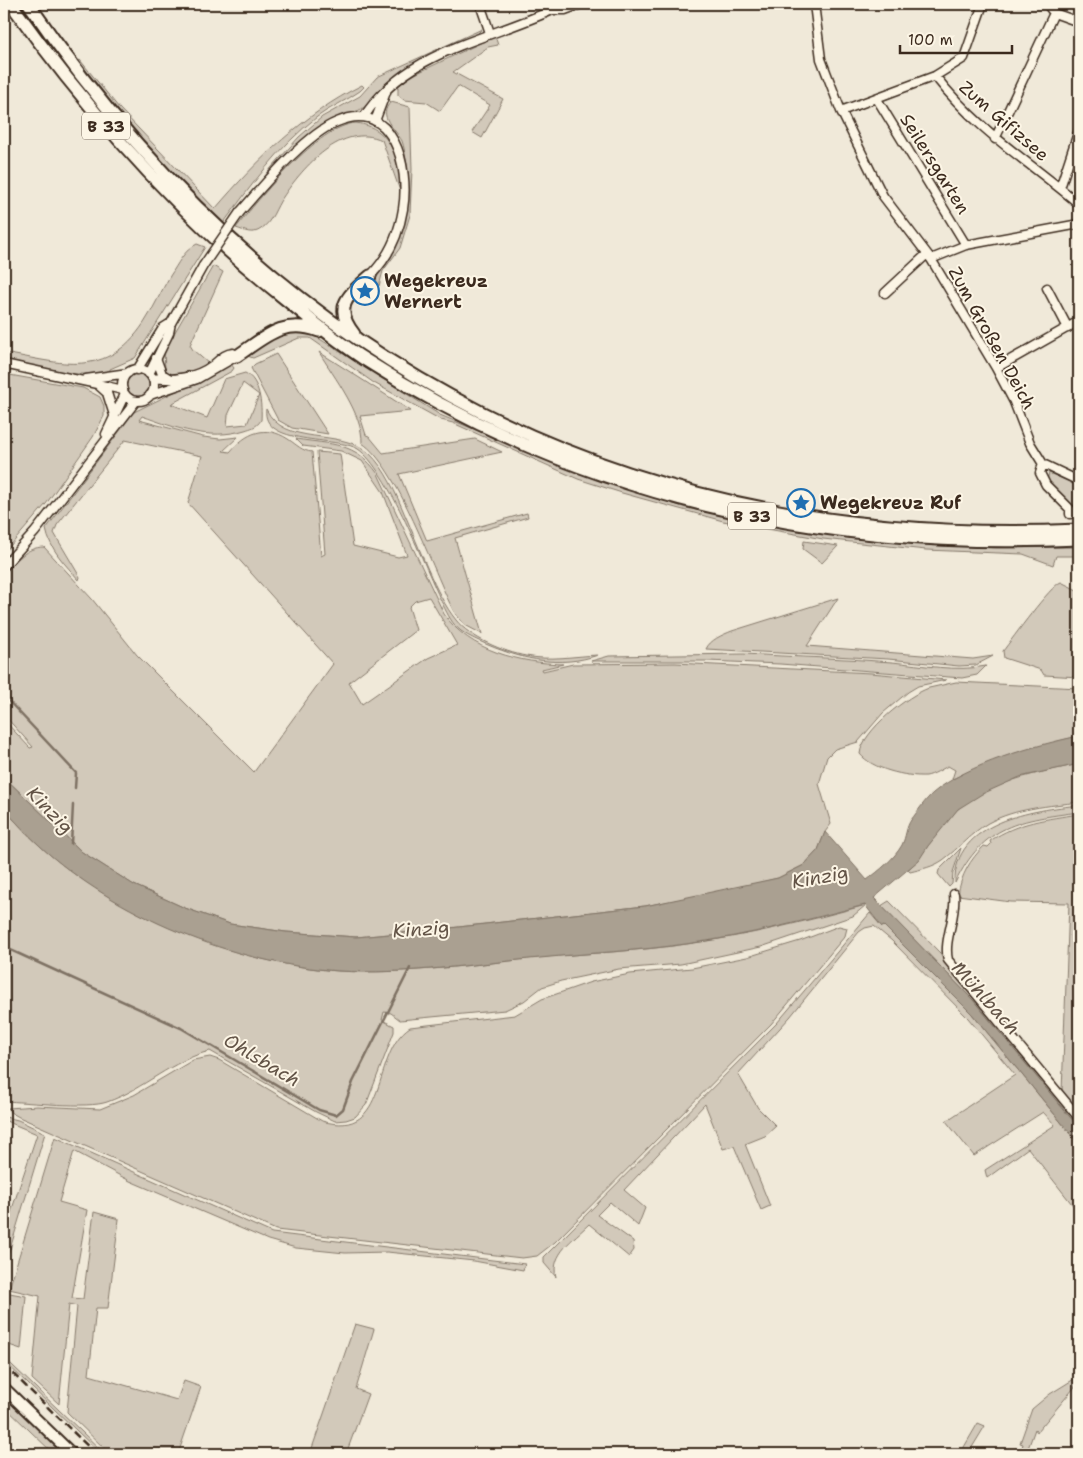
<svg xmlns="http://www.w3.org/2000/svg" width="1083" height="1458" font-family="'Shantell Sans',sans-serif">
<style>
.green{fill:#d2c9ba;stroke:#867a6c;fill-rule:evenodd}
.water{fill:#aaa091;stroke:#7e7163}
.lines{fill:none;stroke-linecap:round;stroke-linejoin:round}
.stream{stroke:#7e7163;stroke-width:2.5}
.minor-casing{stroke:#3b2a1e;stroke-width:11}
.major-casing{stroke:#3b2a1e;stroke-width:14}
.highway-casing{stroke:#3b2a1e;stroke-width:15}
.minor{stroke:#fcf5e5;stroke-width:8}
.major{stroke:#fcf5e5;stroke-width:10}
.highway{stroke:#fcf5e5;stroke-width:11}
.rail{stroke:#3b2a1e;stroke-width:2.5;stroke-dasharray:8 4;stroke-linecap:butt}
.minor-bridge-casing{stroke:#3b2a1e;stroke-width:11;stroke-linecap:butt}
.minor-bridge{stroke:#fcf5e5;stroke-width:8}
.labels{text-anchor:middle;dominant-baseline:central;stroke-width:4;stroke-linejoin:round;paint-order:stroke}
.shield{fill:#fcf5e5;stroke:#75675a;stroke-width:1}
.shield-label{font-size:16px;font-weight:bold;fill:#3b2a1e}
.street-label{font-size:18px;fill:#3b2a1e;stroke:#fcf5e5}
.poi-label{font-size:18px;font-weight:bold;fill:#3b2a1e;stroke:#fcf5e5;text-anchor:start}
.water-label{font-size:19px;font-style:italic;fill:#625346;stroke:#fcf5e5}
</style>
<rect width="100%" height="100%" fill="#f0e9d9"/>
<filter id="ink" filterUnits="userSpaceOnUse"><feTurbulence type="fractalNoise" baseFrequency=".02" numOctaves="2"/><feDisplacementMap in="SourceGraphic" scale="10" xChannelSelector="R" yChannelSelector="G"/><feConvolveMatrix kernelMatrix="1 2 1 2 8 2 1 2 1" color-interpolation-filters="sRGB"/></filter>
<g filter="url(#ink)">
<path class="green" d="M482,29L477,34C450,45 418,57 395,75C384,84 373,103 363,108C352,115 337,115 325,123C295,142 271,172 248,198L272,167L299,137L322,117L360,96L377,77Z
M495,36L498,45L488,47L453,72L503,99L482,138L472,132L490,105L458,86L440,111L426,102L404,100L398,95V86L411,76Z
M80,60L119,108L215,209C257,160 304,114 362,85L364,87L360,91C346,101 330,107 317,117C279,146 250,187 222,225L138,137L76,63Z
M391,102L410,107L412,169L410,215L400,248L383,271L379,286L376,279C383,267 392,256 397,243C408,219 411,185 406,160C405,154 404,146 402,141C396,129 376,116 391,102Z
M356,123C391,127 401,160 400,191L382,140C342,122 303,167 283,197C275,208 273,221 261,229C253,235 245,231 236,228C258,199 319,125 356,123Z
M197,244L205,247L135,358L110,369V374H72L4,361V353C62,363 106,380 144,323C154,308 161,291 170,276C178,264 184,250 197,244Z
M213,266L223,272L190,345L193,350L209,364L189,374L173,376L165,370L164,351Z
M304,329L440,415L562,466L686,508L804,531L900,543L996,548L1079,547V556H1056L1053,565L1023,554L926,550L823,539L723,521L622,493L578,479L453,423L441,420L374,383L310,338H299L253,358L245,355L282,331Z
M319,352L411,411L360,416L366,435L369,436L383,453L475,439L502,452L399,474L427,541L527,513L528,517L455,538L482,634L465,625L454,612C433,571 397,465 362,443C363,414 334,377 319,352Z
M276,354L328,434L292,428L278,420L251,368L255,364Z
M231,364L234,368L232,371L171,404L207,418L224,379L245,373C260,380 262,405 261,420C257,427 251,428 245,430C209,441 176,428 142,416L139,420L203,437L220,439L238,437L223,451L230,452C246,433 265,424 288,439C297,445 302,451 312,452L321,556L325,554L317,452L340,454L353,546L398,557L407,555L383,492L362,461L341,451L303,446L296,439C332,445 355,441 378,474L444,614C469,651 521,663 563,664L542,669L543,671L573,664L675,663L871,673L946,680L918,686L908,692L883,713L858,742L835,749L827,757L819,784L831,824L825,832L818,850L804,865L778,878L733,889L645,906L423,931L356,937L286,932L230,924L185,908L134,885L82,852L4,777V720L30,748L33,747L4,715V574C16,561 26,547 44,547L92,599L137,655L254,772L333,664L188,503L202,456L125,440L57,525L54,533L80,577L79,580C65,564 50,550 46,529L134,412ZM243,383L259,395L247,424L227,426L228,415ZM429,597L457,645L428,658L362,704L349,682L416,630L409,607L415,601Z
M4,374L83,388L100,397L104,406V416L93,437L46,504L4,553Z
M126 386a12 12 0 1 1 24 0a12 12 0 1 1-24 0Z
M266,409C285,448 339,427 369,453C386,469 396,494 405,515C419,546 435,594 456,620C470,638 504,652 526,656C550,661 574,656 598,655C560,668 524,660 488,645C479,641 469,637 461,631C452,624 448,615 443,605C426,570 388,469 358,449C337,436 261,446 266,409Z
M1049,473L1079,486V513L1047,480Z
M804,541L838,546L822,563L803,549Z
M1061,582L1079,591V677L1044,675L1041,670L1004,658L1003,651C1013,638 1050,586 1061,582Z
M838,598L807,646L973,659L993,656L976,665L959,666L888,659L706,649C710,640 722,635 732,631Z
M744,654C793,657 843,658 892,662C923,665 956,672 986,666L977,675L962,678L780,664L707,661H591L609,656Z
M956,682L1079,688V736C1035,746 994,761 952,779L955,770L948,766C942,769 933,775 926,776C906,777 872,769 860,754C862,731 908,695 929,688C938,686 947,684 956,682Z
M1079,764V802C1049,806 1016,808 988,823C971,833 959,848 943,860C933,867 922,869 910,872L908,870C926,852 938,828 957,810C986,782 1042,772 1079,764Z
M1079,805V812C1020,820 984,824 955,883C953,821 1034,810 1079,805Z
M4,809C15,821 27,834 39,845C115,915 236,964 339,971C407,975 477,964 545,957C592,953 640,951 687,944C748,936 807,921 866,905L853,916L761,947L681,964L619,969L561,981L542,987L524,1001L505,1010L400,1020L391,1013L384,1012L382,1020L394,1026V1032L366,1105L355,1117L346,1120L335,1121L316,1112L210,1051C172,1060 144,1089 107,1102C88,1109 28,1102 4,1101Z
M1079,814V1113L1062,1092L1069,903L1011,902L958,895C961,875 970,860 984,846L988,847L991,844L990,841C1017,822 1047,819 1079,814Z
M961,848L953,872L952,884L949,887L938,874L939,870Z
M889,901L940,953L1079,1121V1128L973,1000L881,906Z
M870,913L882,927L884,926L972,1014L1079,1144V1213L1028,1148L987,1178L985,1170L1055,1125L1043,1112L974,1156L946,1121L1015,1075L968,1018L892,941L874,926L865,928L859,932L790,1017L738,1074L758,1108L776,1126L765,1136L745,1144L770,1206L761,1210L734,1146L723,1149L705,1104L624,1190L645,1208L638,1226L610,1202L597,1215L633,1241L634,1250L629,1257L589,1224C574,1239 550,1254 556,1277L544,1263V1257L777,1023Z
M839,926L847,928L845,936L771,1024L555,1242L537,1256L522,1258L276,1230L19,1117L10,1112L8,1108L37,1106L100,1109L134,1095L193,1060L210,1057L219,1060L322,1121C391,1141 370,1053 410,1027L515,1015L542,999L591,982L630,974L692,968L747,957L800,941Z
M5,1117L18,1120L45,1133L4,1269V1233L37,1134L6,1121L4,1122Z
M55,1137L272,1233L525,1264L523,1270L474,1261L387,1252L345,1253L296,1248L268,1240L130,1181L74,1151L59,1202L87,1210L72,1298L83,1299L94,1212L119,1219L108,1308H96L89,1375L177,1400L184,1381L201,1387L178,1454H110L67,1412L77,1306L69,1304L59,1404L32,1379L40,1296L9,1289Z
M4,1292L26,1296L21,1349L6,1344L4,1352Z
M355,1324L374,1329L356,1389L368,1394L346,1454H310Z
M4,1357L13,1366L105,1454H101L4,1361Z
M1079,1376V1382L1037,1432L1035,1429L1026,1454H1020L1023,1444L1020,1443L1032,1409L1050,1394Z
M4,1395L64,1454H54L4,1406Z
M978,1423L985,1426L968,1454H960Z"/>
<path class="water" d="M1079,736V764L1020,777L982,794L958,809L928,846L919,860L874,898L973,1000L1079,1128V1144L972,1014L884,926L882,927L865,905C806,920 747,936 686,944C638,951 589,953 540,958C474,964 405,975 339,971C235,964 115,916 39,845C27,834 15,821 4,809V777L82,852L134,885L185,908L230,924L286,932L356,937L423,931L645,906L778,878L804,865L818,850L825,832L867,880C880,870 894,859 902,845C906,837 906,827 911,820C918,811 925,800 933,793C967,764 1036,745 1079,736Z"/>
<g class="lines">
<path class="stream" d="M4,696L76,773L75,788
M71,844L73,805
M4,947L181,1028L319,1110L336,1115L343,1109L353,1082L410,968"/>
<defs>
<path id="minor" d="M480,4L490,33
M814,4L821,59L841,111L883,196L931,259L996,368L1014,402L1030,443L1043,464L1079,481
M1047,4L1054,13L1079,22
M555,10H565L581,4
M935,76C978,131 1027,160 1079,204
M877,99L966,245
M841,111L935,76L964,58L983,4
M364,117C408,47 497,39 565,4
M375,121L386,92
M995,139L1054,13
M1060,188L1079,130
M240,212C264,185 305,135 337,122C394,98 410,168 403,209C399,234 388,258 370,276
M931,259L966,245L1079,224
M1047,288L1068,328
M885,293L927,254
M156,358L162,374L170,379
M4,364L97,384L107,393L114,415
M996,368L1079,321
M122 385a16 16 0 1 1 32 0a16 16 0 1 1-32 0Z
M137,370L163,328L171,323
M149,374L169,333L171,323L203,266
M152,378C173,381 196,378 213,365C220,360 223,354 233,353L237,356
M86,379L128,373
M97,384L123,390
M150,395L197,379L237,356
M106,434L125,394
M1043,464L1040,473L1046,485L1070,509V514
M4,566L35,532L136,401
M954,894C957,917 943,939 948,960L1079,1118"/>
<path id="major" d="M4,1388L72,1454"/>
<path id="highway" d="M11,4C90,114 178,214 284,298C310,319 336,341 364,359C578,497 827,552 1079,539
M29,4C280,371 634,550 1079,530
M354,334C332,306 349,295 370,276
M237,356C265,337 283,318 319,331"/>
</defs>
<use href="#minor" class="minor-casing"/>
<use href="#major" class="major-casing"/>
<use href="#highway" class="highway-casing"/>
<use href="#minor" class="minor"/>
<use href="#major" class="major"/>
<use href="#highway" class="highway"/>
<path class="rail" d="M4,1365L96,1454"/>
<defs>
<path id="minor-bridge" d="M203,266L240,212"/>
</defs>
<use href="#minor-bridge" class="minor-bridge-casing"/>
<use href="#minor-bridge" class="minor-bridge"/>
</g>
</g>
<defs>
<symbol id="sight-ring" viewBox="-11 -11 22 22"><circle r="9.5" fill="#fcf5e5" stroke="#1f6fb2" stroke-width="1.5"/><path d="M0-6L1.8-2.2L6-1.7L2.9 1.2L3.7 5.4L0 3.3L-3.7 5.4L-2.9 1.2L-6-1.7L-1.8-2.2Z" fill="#1f6fb2"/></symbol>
</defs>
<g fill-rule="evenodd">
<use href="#sight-ring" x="349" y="275" width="32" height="32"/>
<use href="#sight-ring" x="785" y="487" width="32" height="32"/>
</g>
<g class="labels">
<g class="shield">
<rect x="82" y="112.5" width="48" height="27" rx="4"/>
<rect x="728" y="502.5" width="48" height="27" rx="4"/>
</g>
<g class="shield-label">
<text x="106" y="126">B 33</text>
<text x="752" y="516">B 33</text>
</g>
<g class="street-label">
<text transform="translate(1004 121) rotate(41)">Zum Gifizsee</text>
<text transform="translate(935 164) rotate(58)">Seilersgarten</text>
<text transform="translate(992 338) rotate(61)">Zum Großen Deich</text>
</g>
<g class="poi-label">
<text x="384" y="281">Wegekreuz<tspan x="384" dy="21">Wernert</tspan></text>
<text x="820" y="503">Wegekreuz Ruf</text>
</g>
<g class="water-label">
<text transform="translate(50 810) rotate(46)">Kinzig</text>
<text transform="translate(820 877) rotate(-10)">Kinzig</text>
<text transform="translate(421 929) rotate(-4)">Kinzig</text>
<text transform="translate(986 998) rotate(48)">Mühlbach</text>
<text transform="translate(262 1060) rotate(31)">Ohlsbach</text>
</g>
</g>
<rect width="1083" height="1458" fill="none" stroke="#fcf5e5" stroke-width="20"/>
<rect x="10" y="10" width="1063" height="1438" fill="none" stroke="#3b2a1e" stroke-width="2" filter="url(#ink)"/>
<path d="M900 45v8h112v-8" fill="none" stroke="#3b2a1e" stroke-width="2.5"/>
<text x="908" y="45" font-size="15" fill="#3b2a1e" stroke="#fcf5e5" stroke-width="4" paint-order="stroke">100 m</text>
</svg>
